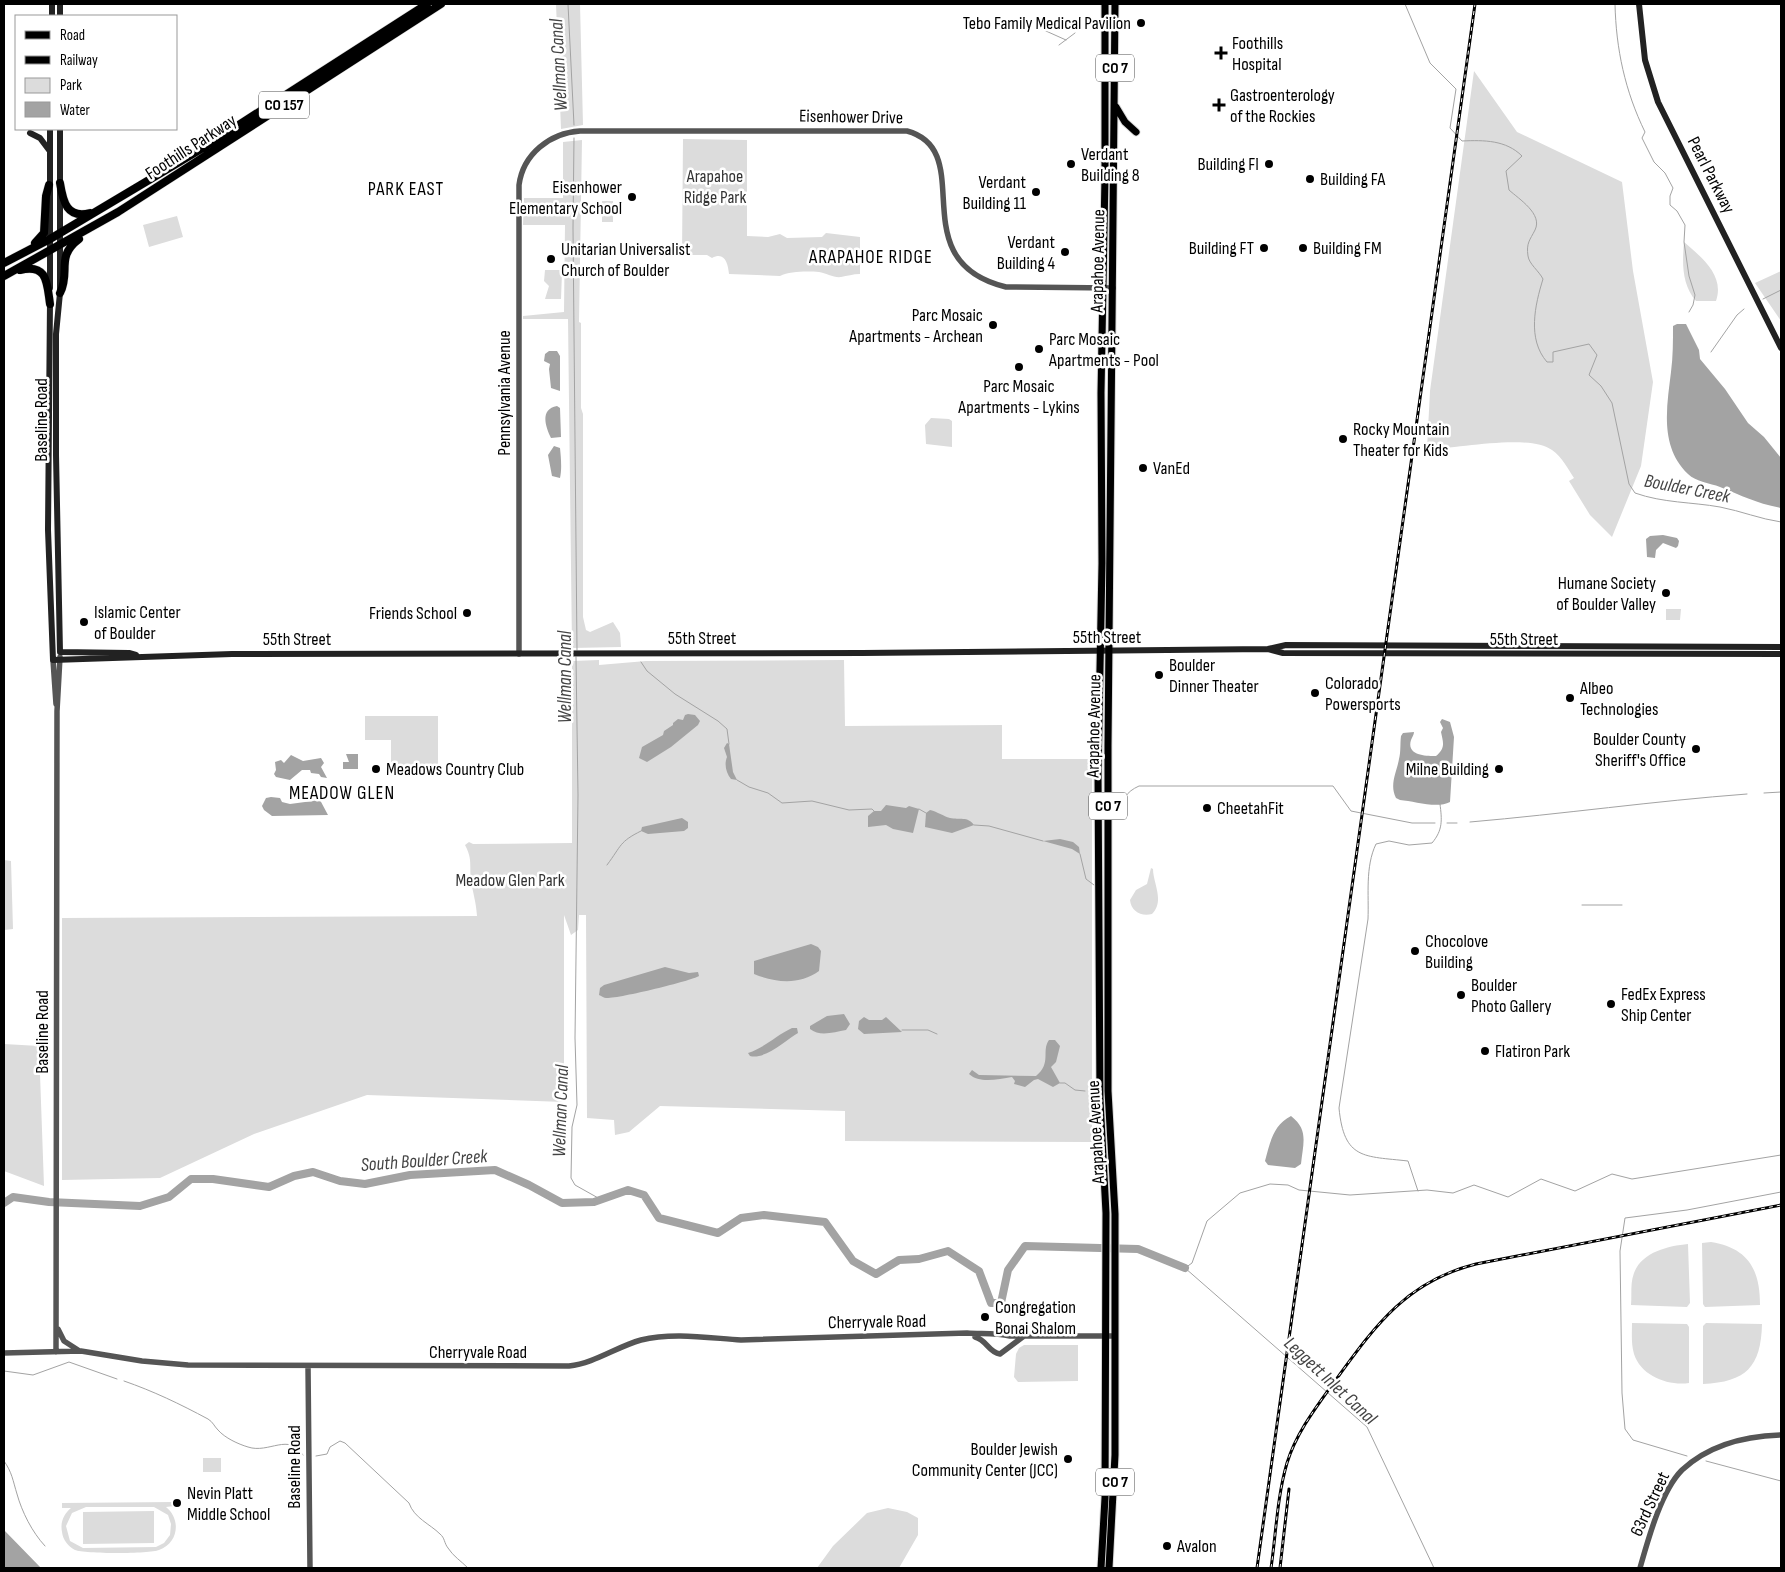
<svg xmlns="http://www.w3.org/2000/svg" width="1785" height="1572" font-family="'Sofia Sans Condensed',sans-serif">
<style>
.green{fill:#dcdcdc;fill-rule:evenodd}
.water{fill:#a3a3a3}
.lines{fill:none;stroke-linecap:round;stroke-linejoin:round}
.stream{stroke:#a3a3a3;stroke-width:1}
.river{stroke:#a3a3a3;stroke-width:8}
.primary-casing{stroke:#dbdbdb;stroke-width:9}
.trunk-casing{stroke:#dbdbdb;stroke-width:9}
.tertiary{stroke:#555;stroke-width:5.5}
.secondary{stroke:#222;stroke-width:6}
.primary{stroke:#000;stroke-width:7}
.trunk{stroke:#000;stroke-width:8}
.rail-casing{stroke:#000;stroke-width:3}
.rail{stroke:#fff;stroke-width:1;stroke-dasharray:4;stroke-linecap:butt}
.poi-dot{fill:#000;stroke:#fff;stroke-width:2}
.labels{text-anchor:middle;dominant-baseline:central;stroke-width:5;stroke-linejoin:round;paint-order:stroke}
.shield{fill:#fff;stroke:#4c4c4c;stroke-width:1}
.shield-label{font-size:16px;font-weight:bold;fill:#000}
.poi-label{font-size:18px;fill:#000;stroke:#fff;text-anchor:start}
.street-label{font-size:18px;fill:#000;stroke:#fff}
.park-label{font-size:18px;fill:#333;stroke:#fff}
.water-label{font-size:19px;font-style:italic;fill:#444;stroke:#fff}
.neighbourhood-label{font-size:19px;letter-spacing:1px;fill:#000;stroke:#fff}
</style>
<rect width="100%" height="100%" fill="#fff"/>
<path class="green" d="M556,4H580L583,125L561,129Z
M1474,71L1517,132L1622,182L1633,271L1653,382L1641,466L1612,537L1590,515L1569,481L1574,478C1568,469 1562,457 1552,450C1528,433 1456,449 1427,449L1430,391Z
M683,139L747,140V236L768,237L780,234L787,238L822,237L826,233L860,237V274C853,274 847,276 841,277C834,278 826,273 819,272C808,271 790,271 780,276L729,274C728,264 725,251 712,258L707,255H682Z
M582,140L579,322L581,323V408L583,414V617L586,630L590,632L613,622L620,633L621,647L572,648L568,319H523V316L564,312L565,225H523L524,198H563V142Z
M602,201H613V222H602Z
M177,216L183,237L149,247L143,225Z
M1684,242C1701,257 1725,275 1716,301H1696C1682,285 1682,264 1684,242Z
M545,270H560L562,272L561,299H545L549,286L544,281Z
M1781,271V321L1755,283Z
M931,418L949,419L952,421V447L926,444L925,425Z
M1666,609H1681L1680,620H1666Z
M599,660V665L646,661L844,660L845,726L1002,725V759H1092V1142L845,1141V1111L660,1106L629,1132L615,1135L614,1120L587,1118L586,915H579L578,930L571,935L564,915V1102L367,1095L254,1134L160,1178L62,1180V918L477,916C476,901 473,894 471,880C469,865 473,860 465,845L469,842L473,844L572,843V661Z
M365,716H438V776H391V740H365Z
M4,860L11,861L13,929L4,930Z
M1151,868L1153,869C1153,883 1165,901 1152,914C1141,917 1131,911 1130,900L1136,890L1147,884Z
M4,1044L39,1046L44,1186L4,1171Z
M1711,1242C1748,1248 1760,1269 1760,1305L1705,1307L1703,1304L1702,1243Z
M1688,1244L1690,1303L1687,1307L1631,1305C1632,1295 1630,1283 1634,1273C1642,1252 1668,1246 1688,1244Z
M1632,1323L1687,1324L1689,1327V1383C1668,1386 1641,1376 1634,1354C1631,1344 1632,1333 1632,1323Z
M1706,1323L1762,1324C1761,1367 1746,1382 1703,1384V1326Z
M1024,1345H1078V1381L1018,1382L1014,1377L1016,1354L1019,1348Z
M203,1458H221V1472H203Z
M174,1502V1506L166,1507C181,1519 179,1543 159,1550C150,1554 84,1554 75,1550C68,1546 63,1540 62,1532C60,1522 64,1514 71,1508H62V1503ZM86,1507H154L168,1515L171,1524L170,1535L164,1543L156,1547L83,1548L70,1541L66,1526L72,1513Z
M888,1508L907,1512L918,1518V1535L899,1568H817L833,1546L867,1513Z
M154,1511V1543L83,1544V1512Z"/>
<path class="water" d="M1677,324H1686L1699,350L1700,359L1725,389L1748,423L1764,437L1781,458V508C1755,503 1743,496 1720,487C1710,483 1696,482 1688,474C1659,446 1667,406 1671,372C1673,357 1673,341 1673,326Z
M549,351H557L560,356V391L551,388L549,369L550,364L544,361L545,354Z
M557,406L560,408L561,437L551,438C545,426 540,409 557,406Z
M554,446L560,448C561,458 562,469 560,478L552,476L548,455Z
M1663,535L1677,538L1679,541L1678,546L1676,548L1663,543L1656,550L1655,558L1647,557L1646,539L1650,536Z
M688,714L695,715L700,721L698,725L671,747L647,762L639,758L642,747L663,735L664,731L673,725V723L678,719L683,720L685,715Z
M1442,719L1450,722L1454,737L1450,802C1437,809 1414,801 1400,800L1396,798C1389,785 1397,771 1399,759C1401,752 1400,743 1401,736L1403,733L1414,732C1414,735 1412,737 1411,740C1406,756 1427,756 1436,756C1446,748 1443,742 1441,732L1443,728L1440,722Z
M727,743L729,744L733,772L737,780L731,779C726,773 724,764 727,757L724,748Z
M346,754H358V769H343V762H349Z
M291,755L303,761L321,758L324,763L321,767L327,778L321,777L319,774L311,773L310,770H302L290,780L276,777L274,774L276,770L275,762L281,760L284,763Z
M271,797L280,798L282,802L290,804L320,800L328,815L272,816L264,810L262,806L266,798Z
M886,805L906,808L909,806L919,809L913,833L893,829L886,825L868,827V816L874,811H881Z
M930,810C938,812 943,816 950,818C959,820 968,816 974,825L952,833L925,827L926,813Z
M682,818L688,822V828L684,831L648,834L641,831L642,827Z
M1060,839L1073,842L1079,847L1080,854L1072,849L1043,841Z
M811,944L818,947L821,951L819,971C800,985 776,983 754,974V961Z
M665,967L689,973L698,972L699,976C691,981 617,999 606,998C604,998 602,996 599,995L600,988L604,985Z
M844,1014L850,1024L846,1030C834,1032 820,1037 810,1029V1026L827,1016Z
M864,1017L869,1020H882L886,1017L902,1032L864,1034L858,1029L859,1021Z
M792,1028H797L798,1033C786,1040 765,1060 750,1056L748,1053C766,1047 775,1036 792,1028Z
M1049,1040H1055L1060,1046L1056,1062L1051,1067L1060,1083L1053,1087L1038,1079L1034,1080L1025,1087L1014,1084L1015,1081L1012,1077C998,1079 980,1084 969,1074L972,1070L979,1075L1036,1076C1052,1063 1041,1051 1049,1040Z
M1291,1116C1309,1130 1303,1143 1301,1164L1295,1168L1268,1165L1265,1161C1270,1143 1273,1125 1291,1116Z
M4,1530L41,1568H4Z"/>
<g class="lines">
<path class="stream" d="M568,4L574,125
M1405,4L1430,63L1456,89L1450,128L1462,141C1484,140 1506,140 1522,156L1506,171L1509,190C1519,199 1543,214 1535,230C1530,240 1526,243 1528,256C1529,264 1539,271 1543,279C1535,305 1527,339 1547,362H1553V352L1589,344L1597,355L1589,375L1601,386L1612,403L1629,484L1635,493C1663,503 1692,502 1720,507C1741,511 1760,519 1781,522
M1615,4C1616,49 1625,91 1645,132L1642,138L1654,162L1665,173L1673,188L1670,196V205L1677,211L1685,225L1684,242L1689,276L1695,295L1693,305L1689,312
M1037,27L1066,40
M1059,45L1075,33
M574,138L573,228L577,650
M1763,299L1781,290
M1711,352L1737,315L1744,309
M576,657L578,795L575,1038L577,1105L572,1127L571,1178L575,1185L600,1199
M641,662L647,671L675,694L718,721L727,729L729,744
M737,780L749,787L768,793L782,803L812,801L849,810L872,809L874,811
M1764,793L1781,792
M919,809L926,813
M1121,814C1122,799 1126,792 1139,786H1333L1351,811L1412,823H1435
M1470,822C1563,814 1654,801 1747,794
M1447,823H1457
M974,825L989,826L1043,841
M1080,854L1086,879L1094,885
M607,865C622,845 619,842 641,831
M1582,905H1622
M902,1030H928L937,1034
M1060,1083H1065L1075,1090L1085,1091
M1418,1191L1408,1161C1364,1156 1344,1160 1339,1108L1368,919C1369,895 1365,867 1376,844L1389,841L1409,845L1432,843C1443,830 1442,820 1440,804
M4,1371L33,1375L69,1362L117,1379
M124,1381C153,1391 180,1404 208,1419C213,1422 214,1426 218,1430C225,1438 238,1444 248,1447C269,1454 289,1432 303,1455
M316,1456L327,1454L330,1447L340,1441L345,1443L409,1503C414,1518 430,1524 440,1534C445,1538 444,1543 448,1548C453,1556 461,1561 468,1568
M1687,1456L1633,1440L1625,1429L1622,1393L1620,1251L1625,1218L1687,1210L1781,1192
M4,1461C12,1472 13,1481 17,1494C22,1512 32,1532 45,1546
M1706,1461L1781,1481
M1434,1568L1367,1427L1185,1268L1192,1263L1207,1221L1240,1193L1270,1184L1288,1185L1299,1190L1350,1195L1427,1190L1453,1193L1474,1185L1508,1197L1541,1179L1575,1191L1612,1174L1632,1179L1781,1155"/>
<path class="river" d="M4,1203L13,1197L49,1202L140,1206L169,1197L191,1179H213L269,1187L294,1176L313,1172L340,1181L365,1184L410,1175L495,1170L529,1185L562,1203L594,1202L628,1190L644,1195L659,1218L718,1233L741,1218L764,1215L825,1222L853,1261L876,1274L899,1260L919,1259L948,1251L979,1271L991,1303H1001L1008,1270L1025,1246L1138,1249L1185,1268"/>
<defs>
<path id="primary" d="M1116,107L1125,122L1136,132
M1101,1568L1105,1498L1106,1213L1100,1100L1098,773L1102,563L1101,393L1105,176V4
M1109,1568L1115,1455V1214L1108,1091V746L1115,4"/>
<path id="trunk" d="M60,183C63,202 67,219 90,213
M35,243L44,233L46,196L49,185
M4,263L50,239L206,146L427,4
M20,270C48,263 47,284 50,304
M4,276L118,212L441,4
M60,293C71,272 55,257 79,239"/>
</defs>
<use href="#primary" class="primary-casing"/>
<use href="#trunk" class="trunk-casing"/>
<path class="tertiary" d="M519,654V185C523,154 550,133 580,131H907C980,151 899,261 1006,287L1113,288
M53,660L56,704
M58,1329L64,1341L78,1350
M975,1337C987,1340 988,1352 1000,1354L1024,1336
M56,1352L57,711L60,657
M4,1353L81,1351L142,1361L188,1365L569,1366C595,1363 616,1347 641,1340C673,1332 709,1338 741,1340L967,1333C982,1334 996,1333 1010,1336H1115
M308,1366L310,1568
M1640,1568C1648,1540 1661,1491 1682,1470C1709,1445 1746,1436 1781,1435"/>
<path class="secondary" d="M52,4V16
M60,4V16
M1639,4L1645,60L1658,102L1781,348
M50,129V288
M60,129V293L56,334V455L60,652L129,653L136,655
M30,133L40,138L49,150
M50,301L48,530L53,660L232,654L862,653L1268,649L1286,645L1781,647
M1268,649L1283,653L1781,654"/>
<use href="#primary" class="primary"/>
<use href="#trunk" class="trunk"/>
<defs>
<path id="rail" d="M1257,1568L1475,4
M1271,1568C1276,1534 1277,1497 1287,1463C1296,1434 1314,1410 1332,1385C1373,1329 1404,1282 1476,1264L1781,1205
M1280,1568L1289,1489"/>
</defs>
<use href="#rail" class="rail-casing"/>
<use href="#rail" class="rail"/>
</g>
<g class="poi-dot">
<circle cx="1141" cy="23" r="5"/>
<path d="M1218.5 45.5h5v5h5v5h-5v5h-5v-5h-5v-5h5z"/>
<path d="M1216.5 97.5h5v5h5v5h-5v5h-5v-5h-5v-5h5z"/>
<circle cx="1071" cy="164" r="5"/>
<circle cx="1269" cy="164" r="5"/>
<circle cx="1310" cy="179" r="5"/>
<circle cx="1036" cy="192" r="5"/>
<circle cx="632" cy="197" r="5"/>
<circle cx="1264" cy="248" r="5"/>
<circle cx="1303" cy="248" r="5"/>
<circle cx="1065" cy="252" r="5"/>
<circle cx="551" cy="259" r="5"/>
<circle cx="993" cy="325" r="5"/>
<circle cx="1039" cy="349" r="5"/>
<circle cx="1019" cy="367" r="5"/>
<circle cx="1343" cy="439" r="5"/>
<circle cx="1143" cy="468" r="5"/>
<circle cx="1666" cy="593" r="5"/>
<circle cx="467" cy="613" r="5"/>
<circle cx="84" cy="622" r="5"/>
<circle cx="1159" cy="675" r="5"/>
<circle cx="1315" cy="693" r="5"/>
<circle cx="1570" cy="698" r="5"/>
<circle cx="1696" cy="749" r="5"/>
<circle cx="376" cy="769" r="5"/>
<circle cx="1499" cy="769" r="5"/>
<circle cx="1207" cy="808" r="5"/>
<circle cx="1415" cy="951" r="5"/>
<circle cx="1461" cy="995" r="5"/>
<circle cx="1611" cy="1004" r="5"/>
<circle cx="1485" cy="1051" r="5"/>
<circle cx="985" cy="1317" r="5"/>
<circle cx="1068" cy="1459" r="5"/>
<circle cx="177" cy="1503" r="5"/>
<circle cx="1167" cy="1546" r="5"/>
</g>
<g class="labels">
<g class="shield">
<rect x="1096" y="54.5" width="38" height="27" rx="4"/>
<rect x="259" y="91.5" width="50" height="27" rx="4"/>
<rect x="1089" y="792.5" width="38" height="27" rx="4"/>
<rect x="1096" y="1468.5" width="38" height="27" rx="4"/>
</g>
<g class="shield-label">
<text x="1115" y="68">CO 7</text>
<text x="284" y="105">CO 157</text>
<text x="1108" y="806">CO 7</text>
<text x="1115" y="1482">CO 7</text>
</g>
<g class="poi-label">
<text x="1131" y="23" text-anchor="end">Tebo Family Medical Pavilion</text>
<text x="1232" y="43">Foothills<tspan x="1232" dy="21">Hospital</tspan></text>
<text x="1230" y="95">Gastroenterology<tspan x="1230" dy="21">of the Rockies</tspan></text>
<text x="1081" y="154">Verdant<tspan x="1081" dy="21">Building 8</tspan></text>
<text x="1259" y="164" text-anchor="end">Building FI</text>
<text x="1320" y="179">Building FA</text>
<text x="1026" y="182" text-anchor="end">Verdant<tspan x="1026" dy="21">Building 11</tspan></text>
<text x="622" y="187" text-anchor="end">Eisenhower<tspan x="622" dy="21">Elementary School</tspan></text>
<text x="1055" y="242" text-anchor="end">Verdant<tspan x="1055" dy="21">Building 4</tspan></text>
<text x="1254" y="248" text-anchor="end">Building FT</text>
<text x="1313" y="248">Building FM</text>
<text x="561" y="249">Unitarian Universalist<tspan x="561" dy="21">Church of Boulder</tspan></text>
<text x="983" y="315" text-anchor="end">Parc Mosaic<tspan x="983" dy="21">Apartments - Archean</tspan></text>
<text x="1049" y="339">Parc Mosaic<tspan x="1049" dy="21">Apartments - Pool</tspan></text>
<text x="1019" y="386" text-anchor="middle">Parc Mosaic<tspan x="1019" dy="21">Apartments - Lykins</tspan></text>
<text x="1353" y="429">Rocky Mountain<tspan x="1353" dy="21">Theater for Kids</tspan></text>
<text x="1153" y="468">VanEd</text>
<text x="1656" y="583" text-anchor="end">Humane Society<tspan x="1656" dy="21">of Boulder Valley</tspan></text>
<text x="94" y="612">Islamic Center<tspan x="94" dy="21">of Boulder</tspan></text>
<text x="457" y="613" text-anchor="end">Friends School</text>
<text x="1169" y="665">Boulder<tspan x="1169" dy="21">Dinner Theater</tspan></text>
<text x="1325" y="683">Colorado<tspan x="1325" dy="21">Powersports</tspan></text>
<text x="1580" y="688">Albeo<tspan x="1580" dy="21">Technologies</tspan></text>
<text x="1686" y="739" text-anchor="end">Boulder County<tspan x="1686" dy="21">Sheriff's Office</tspan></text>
<text x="386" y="769">Meadows Country Club</text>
<text x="1489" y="769" text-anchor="end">Milne Building</text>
<text x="1217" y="808">CheetahFit</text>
<text x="1425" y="941">Chocolove<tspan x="1425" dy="21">Building</tspan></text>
<text x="1471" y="985">Boulder<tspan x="1471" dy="21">Photo Gallery</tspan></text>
<text x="1621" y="994">FedEx Express<tspan x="1621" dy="21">Ship Center</tspan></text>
<text x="1495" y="1051">Flatiron Park</text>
<text x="995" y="1307">Congregation<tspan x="995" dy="21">Bonai Shalom</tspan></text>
<text x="1058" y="1449" text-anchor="end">Boulder Jewish<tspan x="1058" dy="21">Community Center (JCC)</tspan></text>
<text x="187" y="1493">Nevin Platt<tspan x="187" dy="21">Middle School</tspan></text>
<text x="1177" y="1546">Avalon</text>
</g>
<g class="street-label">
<text transform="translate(851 117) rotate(1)">Eisenhower Drive</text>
<text transform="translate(191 147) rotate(-33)">Foothills Parkway</text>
<text transform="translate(1711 175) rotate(63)">Pearl Parkway</text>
<text transform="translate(1098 261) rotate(-89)">Arapahoe Avenue</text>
<text transform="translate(504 393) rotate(-90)">Pennsylvania Avenue</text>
<text transform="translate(41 420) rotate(-90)">Baseline Road</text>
<text x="1107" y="637">55th Street</text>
<text x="702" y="638">55th Street</text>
<text x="297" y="639">55th Street</text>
<text x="1524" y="639">55th Street</text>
<text transform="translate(1094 726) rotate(-89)">Arapahoe Avenue</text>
<text transform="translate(42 1032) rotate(-90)">Baseline Road</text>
<text transform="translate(1096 1132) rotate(-93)">Arapahoe Avenue</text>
<text transform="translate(877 1322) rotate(-1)">Cherryvale Road</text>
<text x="478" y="1352">Cherryvale Road</text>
<text transform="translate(294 1467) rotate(-90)">Baseline Road</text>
<text transform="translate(1650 1504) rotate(-65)">63rd Street</text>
</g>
<g class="park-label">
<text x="715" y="176">Arapahoe<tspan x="715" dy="21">Ridge Park</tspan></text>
<text x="510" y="880">Meadow Glen Park</text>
</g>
<g class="water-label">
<text transform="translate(559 65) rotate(-93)">Wellman Canal</text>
<text transform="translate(1687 489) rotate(11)">Boulder Creek</text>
<text transform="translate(565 677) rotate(-90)">Wellman Canal</text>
<text transform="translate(561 1111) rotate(-88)">Wellman Canal</text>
<text transform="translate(424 1161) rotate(-4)">South Boulder Creek</text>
<text transform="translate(1330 1381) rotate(43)">Leggett Inlet Canal</text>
</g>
<g class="neighbourhood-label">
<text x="406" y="189">PARK EAST</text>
<text x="871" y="257">ARAPAHOE RIDGE</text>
<text x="342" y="793">MEADOW GLEN</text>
</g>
</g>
<rect width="1785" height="1572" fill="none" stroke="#000000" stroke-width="10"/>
<rect x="15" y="15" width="162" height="115" fill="#ffffff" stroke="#999999"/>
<rect x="25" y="31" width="25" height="8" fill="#000000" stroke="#999999"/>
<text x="60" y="40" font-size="15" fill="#000000">Road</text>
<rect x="25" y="56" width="25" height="8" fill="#000000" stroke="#999999"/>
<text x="60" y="65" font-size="15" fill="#000000">Railway</text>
<rect x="25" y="78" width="25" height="15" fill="#dcdcdc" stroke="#999999"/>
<text x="60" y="90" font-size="15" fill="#000000">Park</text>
<rect x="25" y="102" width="25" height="15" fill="#a3a3a3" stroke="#999999"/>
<text x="60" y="115" font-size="15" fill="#000000">Water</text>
</svg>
